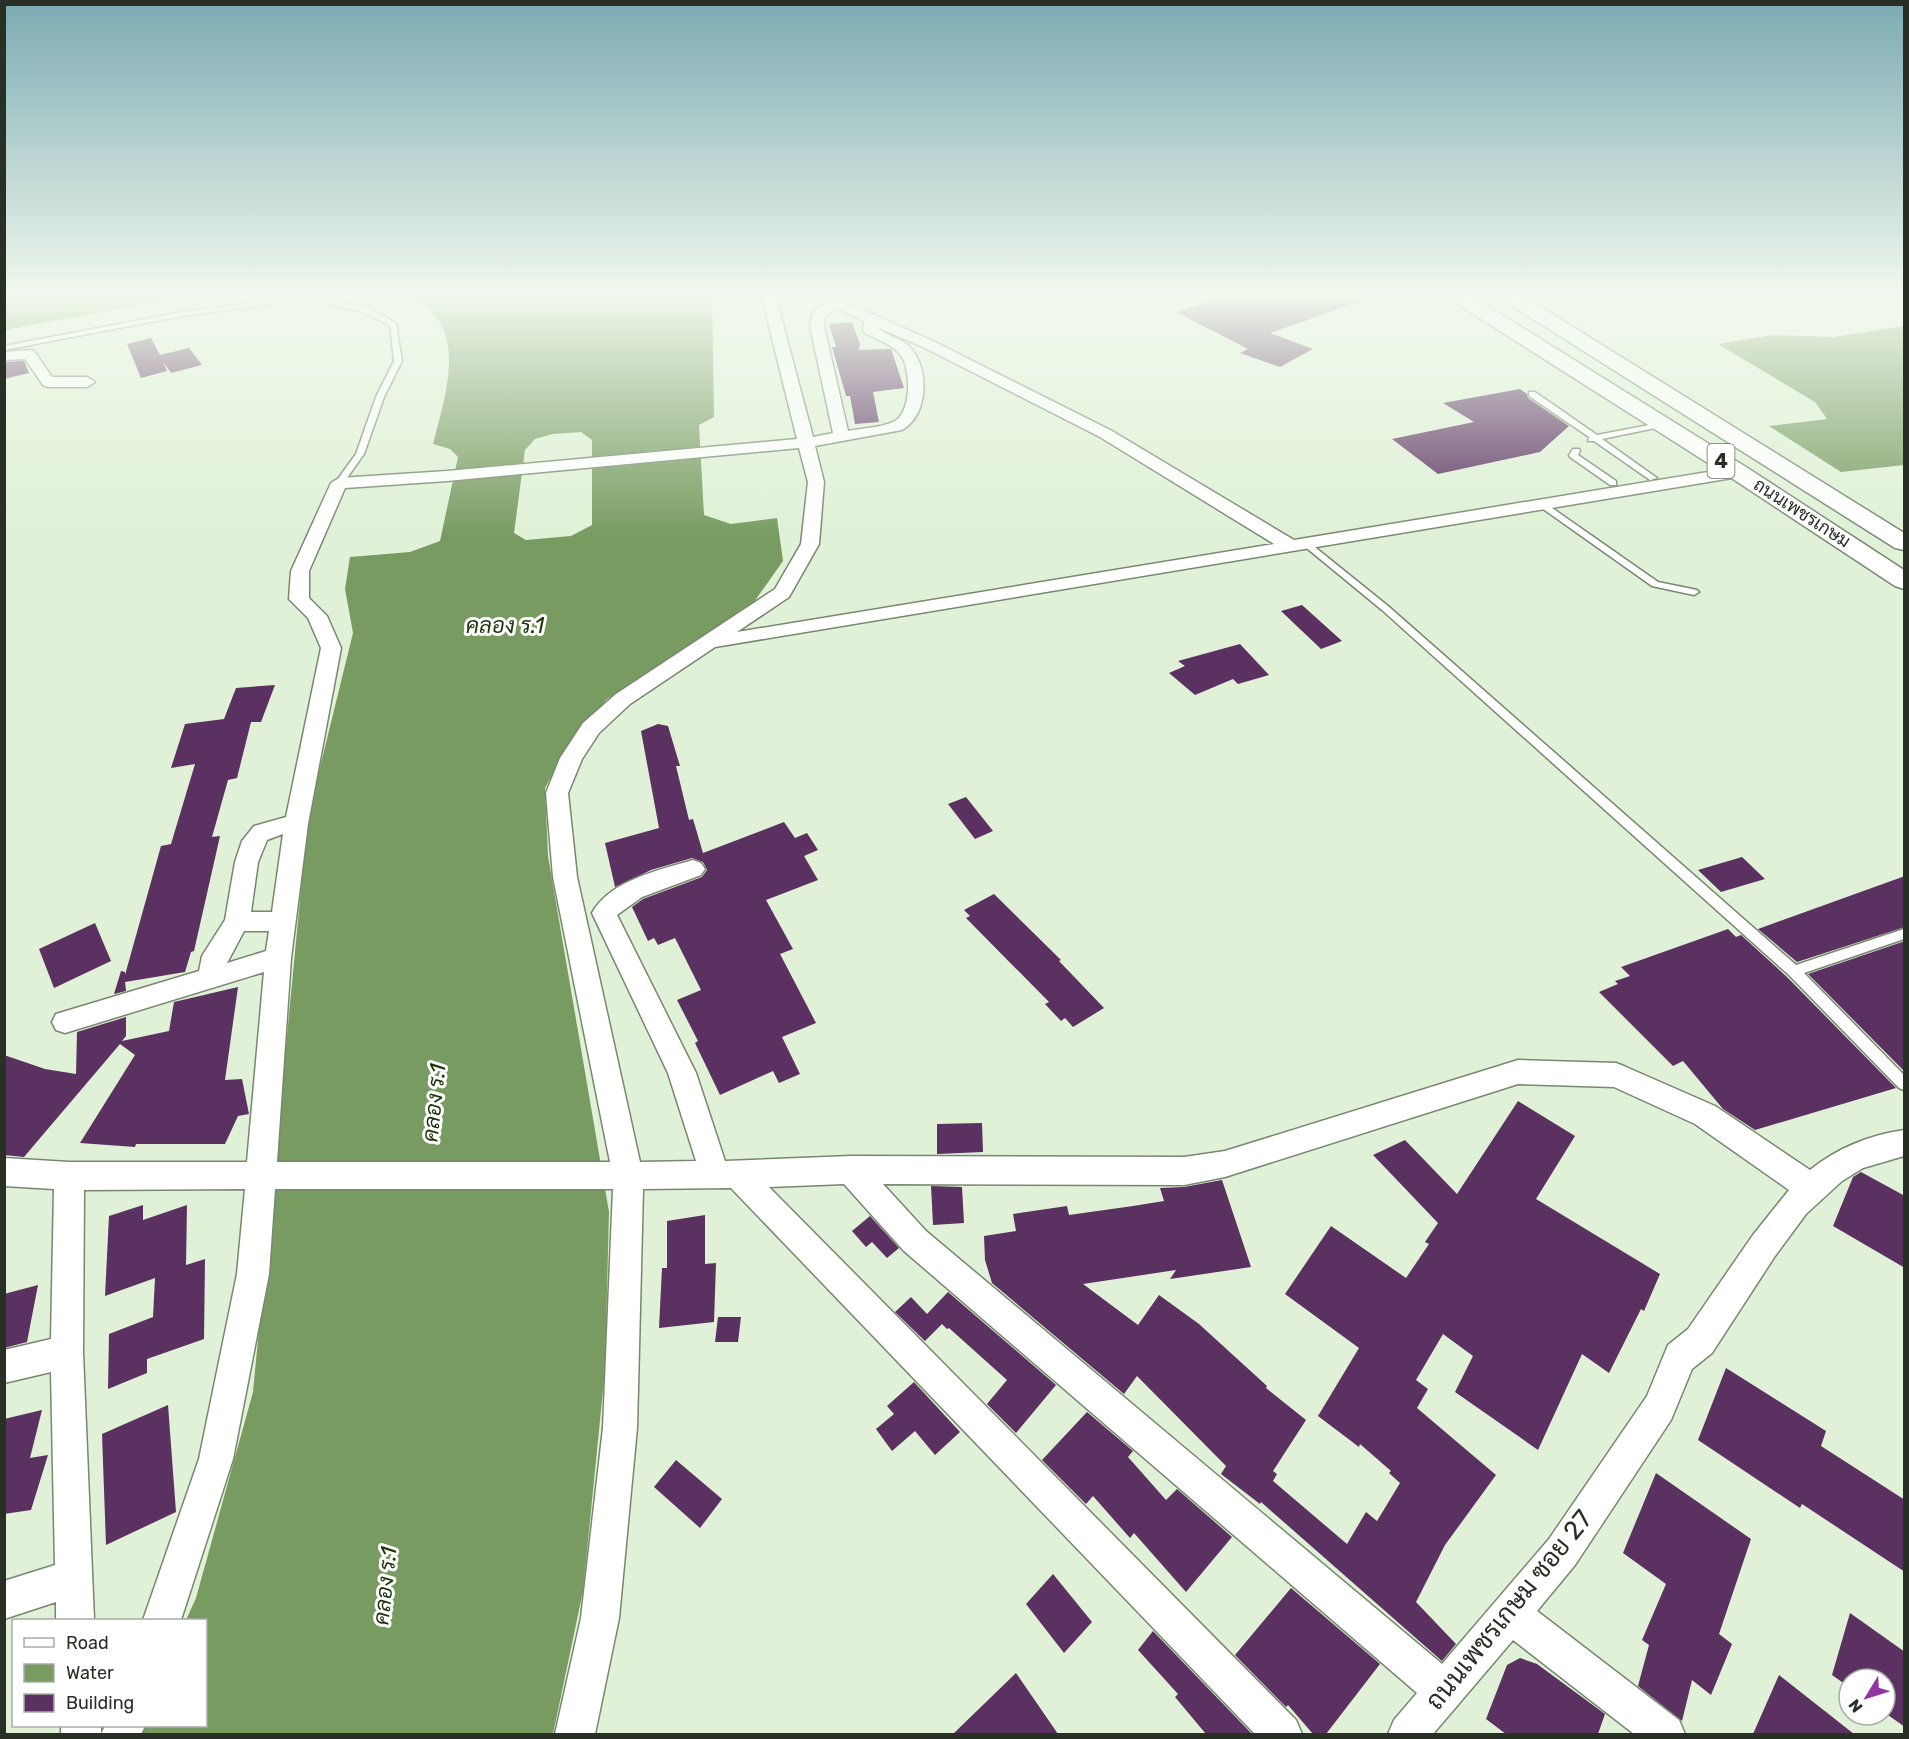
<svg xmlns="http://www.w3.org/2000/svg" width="1909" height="1739" font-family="Rubik,Sarabun,sans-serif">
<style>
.water{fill:#779b61;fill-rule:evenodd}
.building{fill:#5a3160}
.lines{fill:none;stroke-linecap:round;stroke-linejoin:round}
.lane-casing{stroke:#788770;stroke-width:3}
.street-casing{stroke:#788770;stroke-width:3}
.highway-casing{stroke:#788770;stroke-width:3}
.lane{fill:#fff;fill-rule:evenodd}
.street{fill:#fff;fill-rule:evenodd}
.highway{fill:#fff;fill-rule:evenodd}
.labels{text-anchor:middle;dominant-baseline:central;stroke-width:6;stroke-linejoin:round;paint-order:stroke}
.far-street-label{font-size:18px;fill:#282f25;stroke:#fff}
.shield{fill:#fff;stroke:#686d66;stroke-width:1.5}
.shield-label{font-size:20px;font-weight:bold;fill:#282f25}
.water-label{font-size:22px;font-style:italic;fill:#1d350b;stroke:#fff}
.near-street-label{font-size:26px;fill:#282f25;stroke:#fff}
</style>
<rect width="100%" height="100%" fill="#e0f1d7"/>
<path class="water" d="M5,294H202L5,330Z
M399,294H712L714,417L699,425L704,515L731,524L777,518L783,561L754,602L607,699L573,737L545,788L548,856L609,1212L605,1370L583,1591L553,1734H140L144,1726H206V1620H186L196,1598L253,1392L308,816L353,633L345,589L350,557L410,552L440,541L458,457L450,449L433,444C447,390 473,315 399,294ZM581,432L592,440V525L571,536L526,540L514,533L525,450L535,439L553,434Z
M1904,326V465L1841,472L1769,426L1827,419L1815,402L1718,344L1773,335L1833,337Z"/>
<path class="building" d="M1234,294H1372L1373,297L1270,333L1313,349L1280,367L1240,353L1248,349L1176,312Z
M852,322L860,344L859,350L891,349L904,388L873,392L879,422L855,424L850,396H846L832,347H836L829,324Z
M151,338L160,355L189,348L202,365L171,373L163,362L167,371L141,378L127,344Z
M24,361L29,373L4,379V362Z
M1520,389L1527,394L1528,398L1569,426L1540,452L1438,474L1392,439L1474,422L1443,403Z
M1302,605L1342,641L1321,649L1281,611Z
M1240,644L1269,675L1238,684L1233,679L1195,695L1169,673L1185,666L1178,661Z
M275,685L261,722H251L237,778L228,780L212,837L220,836L194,951L191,952L185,972L125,982L126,991L114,994L121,971L125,972V975L161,846L171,844L195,764L171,768L185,724L224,719L236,688Z
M658,724L668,726L680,766H676L689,820L693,819L703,853L784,822L795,838L807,833L818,850L804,856L818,880L766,900L793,949L780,954L816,1023L782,1037L800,1074L779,1083L773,1071L720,1095L695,1043L698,1041L677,1000L701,990L675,938L658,945L654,938L648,941L632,907L643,899L702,877L707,870L703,862L692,858L651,870L615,887L605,843L659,828L641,731Z
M966,797L993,831L975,839L948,804Z
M1742,857L1765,879L1721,892L1698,870Z
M1905,876V927L1797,962L1758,929Z
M994,894L1061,960L1059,961L1104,1008L1073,1027L1065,1018L1061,1021L1045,1004L1049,1002L966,918L970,916L964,910Z
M95,923L111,961L54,988L39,949Z
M1728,929L1736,937L1741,935L1787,977L1896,1088L1755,1130L1723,1109L1683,1061L1673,1066L1599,992L1618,984L1615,981L1630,976L1621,967Z
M1905,941V1072L1808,974Z
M238,987L225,1080L242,1079L249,1114L238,1116L225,1144H136L135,1147L80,1143L135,1055L120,1044L24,1157L4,1155V1055L45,1069L76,1074L77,1032L126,1017V1036L122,1041L169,1031L174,1002Z
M1518,1101L1575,1136L1536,1199L1660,1274L1644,1311L1641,1309L1609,1373L1582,1354L1538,1450L1455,1392L1473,1356L1443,1334L1416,1380L1428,1389L1417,1408L1496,1475L1445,1545L1416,1602L1456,1644L1442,1661L1261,1502L1260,1504L1221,1474L1226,1466L1137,1376L1124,1394L992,1283L985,1260L984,1236L1016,1231L1013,1214L1067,1206L1069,1215L1133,1206L1164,1201L1160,1188L1184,1187L1222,1180L1251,1267L1170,1279L1176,1270L1083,1284L1138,1325L1159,1295L1199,1324L1267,1386L1266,1388L1306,1420L1273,1471L1277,1474L1273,1481L1347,1544L1366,1512L1377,1521L1400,1483L1389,1473L1391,1471L1360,1444L1359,1447L1318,1416L1359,1348L1285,1294L1331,1226L1406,1278L1429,1244L1425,1242L1438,1223L1373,1155L1405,1140L1457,1194Z
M982,1123L983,1152L937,1154V1124Z
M1861,1172L1905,1196V1268L1833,1226L1853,1177Z
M931,1186L962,1187L964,1223L933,1225Z
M143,1205V1220L187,1205L186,1265L205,1259L204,1339L147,1359V1373L108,1389L109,1334L153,1317L155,1278L105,1296L109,1216Z
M705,1215V1264L716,1263L714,1322L659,1328L662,1268H667V1221Z
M870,1216L899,1248L887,1258L872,1242L866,1247L852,1231Z
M38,1285L27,1342L4,1348V1294Z
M948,1292L1056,1385L1016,1433L987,1404L1007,1380L949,1328L947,1329L942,1324L925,1341L895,1312L911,1297L927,1314Z
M718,1317H741L738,1342H715Z
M1726,1368L1826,1431L1821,1446L1905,1500V1572L1802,1504L1800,1508L1698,1440Z
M914,1382L960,1432L935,1455L915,1431L892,1451L876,1429L894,1414L887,1406Z
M168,1405L176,1512L106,1545L102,1434Z
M42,1410L30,1458L48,1455L31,1510L4,1514V1419Z
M1087,1412L1133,1451L1128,1457L1166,1500L1177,1489L1232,1537L1186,1592L1134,1533L1130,1538L1093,1496L1086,1504L1042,1460Z
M676,1460L722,1499L700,1528L654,1487Z
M1656,1473L1751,1539L1719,1634L1732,1644L1711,1695L1692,1680L1682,1721L1638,1686L1649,1645L1642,1640L1666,1584L1623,1553Z
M1053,1574L1092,1622L1064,1653L1026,1604Z
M1291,1588L1380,1664L1326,1734H1313L1288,1705L1286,1707L1235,1655Z
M1850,1613L1905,1652V1727L1885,1713V1679H1849V1687L1832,1675Z
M1153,1631L1252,1734H1206L1175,1697L1178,1694L1138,1650Z
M1520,1658L1537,1664L1605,1714L1598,1734H1506L1486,1719L1507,1665Z
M1016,1673L1058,1734H953Z
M1779,1675L1854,1734H1753Z"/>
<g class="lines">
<defs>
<path id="lane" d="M280,299C319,299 364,299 396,324L402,361L384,397L364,454L342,485L335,483L356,454L376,397L394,361L390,325L362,312L326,303H280L182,316L4,350V346L182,312Z
M1529,392H1535L1597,435L1665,422V426L1602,439L1657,478L1650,480L1594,441H1588L1589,437L1529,396Z
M1573,449H1579L1580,451L1578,455L1616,481V485H1610L1570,457L1569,455Z
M1542,501L1658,582L1697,590L1699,592L1694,595L1652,586L1539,506L1538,504Z
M1306,540L1388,606L1796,965L1904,929V939L1804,973L1904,1075V1090L1899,1088L1789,975L1382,610L1303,545V541Z"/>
<path id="street" d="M761,294H775L813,437L833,433L810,326L813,313L826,303L809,294H827L935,342L1112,431L1294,540L1738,467L1746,472L1738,477L715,647L630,704L599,733L582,759L568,793L577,877L640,1162L696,1161L668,1073L592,913C610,880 660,870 693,860L701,863L705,869L701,875L642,897L617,915L696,1073L725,1161L851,1156L1184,1157L1225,1151L1518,1060L1616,1063L1626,1067L1715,1106L1810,1170C1837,1148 1870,1135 1904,1130V1156L1863,1168L1842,1181L1806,1214L1775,1256L1712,1353L1692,1369L1671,1420L1575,1565L1537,1611L1679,1720L1685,1734H1634L1513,1640L1433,1734H1388L1394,1720L1417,1693L904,1251L844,1184L769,1187L1296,1720L1302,1734H1255L731,1188L643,1189L637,1428L619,1618L595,1734H555L581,1618L603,1428L613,1189H275L269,1274L233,1459L181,1620H143L199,1459L237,1274L245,1189L84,1190L83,1352L94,1620H56V1602L4,1619V1581L55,1565L51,1372L4,1383V1350L51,1339L54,1189L4,1186V1158L69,1162H247L264,972L65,1033L56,1030L52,1022L56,1014L199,971L202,956L225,920L235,862L242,841L254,826L286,817L321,648L308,618L289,599L291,571L331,483L339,478L447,471L797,439ZM837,308L864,321L863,330L865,333C876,339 889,343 898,352C912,365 912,411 895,421C882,428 862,428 848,431L824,326L825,317ZM877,327L925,348L1100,437L1274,544L737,632L789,597L819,544L824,482L815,446L902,430C929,415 930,367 909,346C900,338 884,335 877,327ZM799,448L808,482L801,544L775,589L616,694L583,723L560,758L546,793L553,877L610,1162H277L291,958L308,824L341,648L327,616L309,598V571L345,488L447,481ZM283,834L272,912H251L258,862L267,840ZM244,931H269L266,951L227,963ZM1518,1084L1614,1087L1695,1124L1789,1190L1753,1235L1688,1329L1668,1345L1647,1396L1549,1539L1442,1664L926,1231L883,1184L1184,1185L1225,1177Z
M29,350L34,351L52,377H87L95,382L87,387H48L43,385L25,359L4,360V352Z
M61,1726H101V1734H61Z
M105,1726H145L141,1734H101Z"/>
<path id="highway" d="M1446,294H1468L1746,467L1904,570V589L1895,586L1730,477L1448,298Z
M1498,294H1520L1904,533V550L1895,548L1500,298Z"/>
</defs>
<use href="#lane" class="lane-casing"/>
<use href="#street" class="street-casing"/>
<use href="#highway" class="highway-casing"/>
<use href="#lane" class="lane"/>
<use href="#street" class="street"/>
<use href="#highway" class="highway"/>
</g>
<linearGradient id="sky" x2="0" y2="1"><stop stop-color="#7baab2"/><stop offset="0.55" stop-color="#f1f9ed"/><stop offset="1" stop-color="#f1f9ed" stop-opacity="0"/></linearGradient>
<rect width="1909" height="537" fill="url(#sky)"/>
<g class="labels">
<g class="far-street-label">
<text transform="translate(1802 513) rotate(33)">ถนนเพชรเกษม</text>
</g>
<rect class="shield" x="1707.5" y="444" width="27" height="34" rx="4.5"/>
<g class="shield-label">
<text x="1721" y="461">4</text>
</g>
<g class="water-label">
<text x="505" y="625">คลอง ร.1</text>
<text transform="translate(434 1103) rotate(-84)">คลอง ร.1</text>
<text transform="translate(385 1586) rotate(-84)">คลอง ร.1</text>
</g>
<g class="near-street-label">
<text transform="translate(1509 1610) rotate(-51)">ถนนเพชรเกษม ซอย 27</text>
</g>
</g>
<rect width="1909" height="1739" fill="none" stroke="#282f25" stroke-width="12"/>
<rect x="12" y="1619" width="195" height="108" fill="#ffffff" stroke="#a9aca8" stroke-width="1.5"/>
<rect x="24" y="1638" width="30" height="9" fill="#ffffff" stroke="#a9aca8" stroke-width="1.5"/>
<text x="66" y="1649" font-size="18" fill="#282f25">Road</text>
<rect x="24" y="1664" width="30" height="18" fill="#779b61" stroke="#a9aca8" stroke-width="1.5"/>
<text x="66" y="1679" font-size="18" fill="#282f25">Water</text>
<rect x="24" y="1694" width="30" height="18" fill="#5a3160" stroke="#a9aca8" stroke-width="1.5"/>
<text x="66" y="1709" font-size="18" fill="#282f25">Building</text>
<g transform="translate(1867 1697) rotate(232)"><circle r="28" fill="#ffffff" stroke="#a9aca8" stroke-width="1.5"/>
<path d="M0-4.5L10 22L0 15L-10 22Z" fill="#92359f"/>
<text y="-9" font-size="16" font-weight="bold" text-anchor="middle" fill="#282f25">N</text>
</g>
</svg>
